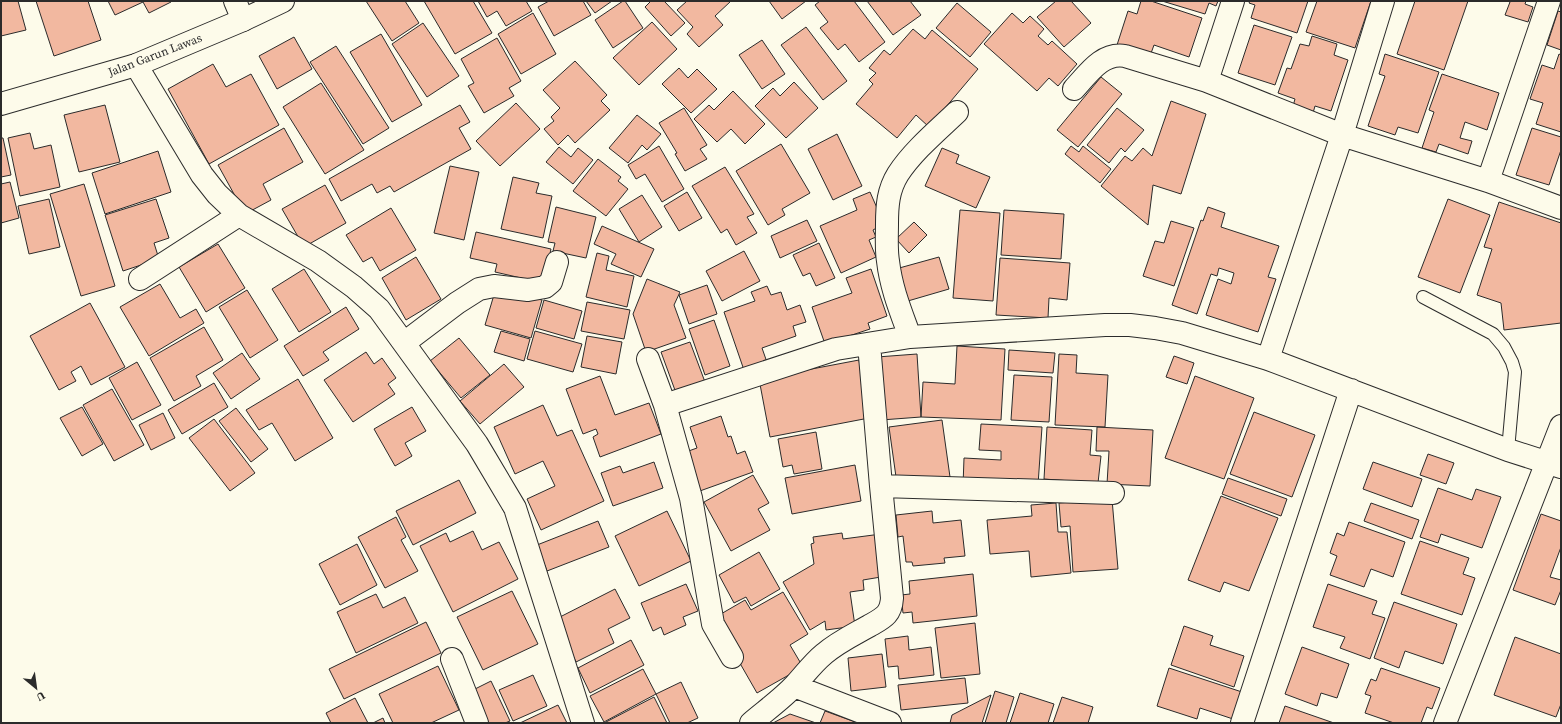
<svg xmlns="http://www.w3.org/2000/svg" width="1562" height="724" font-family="'Source Serif 4',serif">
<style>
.building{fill:#f2b8a0;stroke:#2b2b2b}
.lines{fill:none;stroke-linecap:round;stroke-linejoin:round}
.lane-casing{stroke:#2b2b2b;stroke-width:14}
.street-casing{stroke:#2b2b2b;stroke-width:24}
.secondary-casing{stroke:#2b2b2b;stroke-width:24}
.lane{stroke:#fdfbea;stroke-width:12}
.street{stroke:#fdfbea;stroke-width:22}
.secondary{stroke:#fdfbea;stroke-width:22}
.labels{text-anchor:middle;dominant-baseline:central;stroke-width:3;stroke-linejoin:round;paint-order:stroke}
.street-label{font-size:12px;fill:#2b2b2b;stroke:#fdfbea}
</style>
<rect width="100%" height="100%" fill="#fdfbea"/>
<path class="building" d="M1,1H18L26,30L1,36Z
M36,1H88L101,40L54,56Z
M108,1H171V2L149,13L143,2L115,15Z
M366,1H405L419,23L392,41Z
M424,1H473L492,33L455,54Z
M478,1H526L532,11L506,26L497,11L487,17Z
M549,1H583L591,15L554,36L538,7Z
M586,1H612L595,13Z
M623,1H625L643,28L613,48L595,20Z
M651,1H664L685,23L671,36L645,7Z
M687,1H731L715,16L723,25L699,47L687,34L693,27L677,10Z
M769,1H806L782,19Z
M820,1H854L885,42L859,62L845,44L838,50L820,28L828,22L815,5Z
M867,1H910L921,15L893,35Z
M1056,1H1071L1091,23L1064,47L1037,17Z
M1141,1H1151L1202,18L1189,57L1154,45L1150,56L1117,45L1128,11L1137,14Z
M1162,1H1218L1216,6L1209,3L1205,14Z
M1250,1H1308L1297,33L1251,18L1255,5L1249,3Z
M1317,1H1371L1355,48L1306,32Z
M1415,1H1468L1444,70L1397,54Z
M1507,1H1526L1525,4L1533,7L1528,22L1505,15L1510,2Z
M957,3L991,32L970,57L936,28Z
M1558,11L1561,12V50L1547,45Z
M533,13L556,54L521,74L498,34Z
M1012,13L1023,23L1030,16L1044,29L1038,36L1048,45L1052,41L1077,64L1058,86L1049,78L1037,91L984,44Z
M652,22L677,49L639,85L613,58Z
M423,23L459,76L427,97L392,44Z
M1254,25L1292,37L1275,85L1238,73Z
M806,27L847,81L823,100L781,45Z
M913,29L925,39L932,30L978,69L929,127L916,115L897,138L856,104L873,84L869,80L876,73L869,68L884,50L890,55Z
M381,34L422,105L392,122L350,52Z
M1312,36L1337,44L1334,55L1348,60L1331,111L1315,106L1313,113L1293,106L1295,99L1278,93L1287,68L1291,69L1300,44L1309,46Z
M294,37L312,69L277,89L259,56Z
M497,38L521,81L509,88L514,96L484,113L468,86L474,83L461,59Z
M762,40L785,74L762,89L739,55Z
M336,46L389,128L363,144L310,62Z
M1385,54L1439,72L1418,133L1398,127L1395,135L1368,126L1385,76L1379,74Z
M1559,54L1561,55V132L1536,124L1543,103L1530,99L1542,65L1554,69Z
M575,61L607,95L601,101L610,110L575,143L568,135L558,145L544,129L554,121L551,117L560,108L543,90Z
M213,64L226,87L251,74L279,125L209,164L168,89Z
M679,68L688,78L697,69L717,89L691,113L662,84Z
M1442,74L1499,93L1487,130L1465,122L1460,138L1472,141L1468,154L1439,144L1436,152L1422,148L1434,112L1429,110Z
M1101,77L1122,94L1078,147L1057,130Z
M794,82L818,108L786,138L755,106L773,88L780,96Z
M321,83L364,150L325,174L283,107Z
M733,91L765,124L745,144L731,129L717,142L694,119L709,105L714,110Z
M1171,101L1206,114L1181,194L1153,185L1148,225L1101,186L1125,156L1132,161L1143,148L1152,156Z
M516,103L540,129L500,166L476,141Z
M105,105L120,162L79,172L64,115Z
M460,105L470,122L459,128L471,149L394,192L390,186L377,193L372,184L341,201L329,179Z
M684,108L707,145L700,149L707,159L685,171L675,154L677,153L659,123Z
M1117,108L1144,130L1125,152L1121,148L1109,163L1087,145Z
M637,115L661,134L647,150L642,145L628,163L609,148Z
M284,128L303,162L263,184L271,200L245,214L218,165Z
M1532,128L1561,137V150L1549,185L1516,175Z
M30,133L34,149L51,145L60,187L20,196L8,138Z
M837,134L862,186L833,200L808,149Z
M1,138H3L11,175L1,177Z
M781,144L810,193L782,209L785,215L768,225L736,171Z
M659,146L684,189L662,202L645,174L636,179L628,165Z
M1071,146L1079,152L1083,146L1111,169L1100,183L1065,154Z
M559,147L571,157L578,148L593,160L573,184L546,162Z
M942,148L959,155L956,163L990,177L976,208L925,186Z
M158,151L171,192L105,214L92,173Z
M598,159L621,177L618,181L628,189L606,216L573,191Z
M450,166L479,172L464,240L434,233Z
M725,167L754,214L747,217L757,233L736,245L727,229L721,233L692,186Z
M513,177L539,183L536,193L552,196L543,238L501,229Z
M10,182L19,218L1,223V184Z
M84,184L115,286L81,296L50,194Z
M325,185L346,223L304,247L282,209Z
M687,192L702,218L679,231L664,206Z
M870,192L884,224L873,230L876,237L869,240L876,257L841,273L820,226L857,210L853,199Z
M642,195L662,227L639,242L619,209Z
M49,199L60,247L29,254L18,206Z
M156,199L169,238L154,243L159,259L123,271L105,215Z
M1448,199L1490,215L1460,293L1418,277Z
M1499,202L1561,223V323L1504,330L1501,303L1477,295L1492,249L1484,247Z
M556,207L596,217L586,258L553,251L555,243L548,242Z
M1208,207L1225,213L1221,227L1279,246L1268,277L1276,279L1258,332L1206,315L1218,279L1231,284L1234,273L1219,268L1217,276L1211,274L1197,314L1172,305L1201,220L1203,221Z
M391,208L416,250L380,271L372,257L363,262L346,235Z
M960,210L1000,213L993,301L953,298Z
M1004,210L1064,214L1061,259L1001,255Z
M807,220L817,241L780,258L771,236Z
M1171,221L1194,228L1174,286L1143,276L1155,241L1164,243Z
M914,222L927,235L909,253L896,239Z
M602,226L654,249L641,277L611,264L616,254L594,244Z
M476,232L551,249L543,283L495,272L497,264L470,258Z
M819,243L835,278L816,286L810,273L803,276L793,255Z
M218,244L245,288L206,312L179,267Z
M744,251L760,281L722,301L706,271Z
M597,253L609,256L606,270L634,276L627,307L586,297Z
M416,257L441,299L406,320L382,278Z
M939,257L949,289L901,303L892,270Z
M1000,258L1070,263L1067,300L1049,298L1048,318L996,315Z
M304,269L331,312L299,332L272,289Z
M871,269L887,316L868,323L870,329L825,344L812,307L852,293L846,278Z
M647,279L680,292L674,305L686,338L646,352L633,314Z
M160,284L180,318L196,309L204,323L149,356L120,307Z
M707,285L717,314L689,324L679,295Z
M767,286L771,295L781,292L787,310L800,305L806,322L793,326L796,336L762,348L769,368L746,376L724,312L755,301L751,292Z
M496,288L542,300L531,338L485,325Z
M247,290L278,340L250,358L219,307Z
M544,300L582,311L574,339L536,328Z
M587,302L630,310L624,339L581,331Z
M90,303L125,367L91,385L81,366L71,372L76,381L59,390L30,336Z
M346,307L359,329L323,352L329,360L303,376L284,346Z
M714,320L730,366L705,375L689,329Z
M204,327L223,360L196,376L201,386L174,401L150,358Z
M501,331L530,339L524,361L494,352Z
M535,331L582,344L573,372L527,359Z
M587,336L622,342L616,374L581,367Z
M459,338L490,375L461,398L430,361Z
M690,342L705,382L676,393L661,352Z
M957,346L1005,349L1001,420L921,417L923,382L955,384Z
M1009,350L1055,353L1053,373L1008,370Z
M366,352L374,364L382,358L396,378L388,384L395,394L353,422L324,380Z
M242,353L260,379L231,399L213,373Z
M917,354L921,417L881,420L877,357Z
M1059,354L1077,355L1076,373L1108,375L1105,427L1055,425Z
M1174,356L1194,363L1187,384L1166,377Z
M859,360L869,418L770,437L759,379Z
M137,362L161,405L132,420L109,378Z
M504,364L524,387L480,424L460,401Z
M1014,375L1052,377L1049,422L1011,420Z
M600,376L615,415L649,403L661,434L600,457L593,437L598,434L596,429L583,434L566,389Z
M1195,376L1254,398L1224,479L1165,458Z
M298,379L333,438L295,461L272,423L259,430L246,410Z
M214,383L228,407L182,434L168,410Z
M112,389L144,445L114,461L83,405Z
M543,405L557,436L572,430L604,501L541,530L527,499L555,486L543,461L515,474L494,427Z
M82,407L103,444L82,456L60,418Z
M412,407L426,431L405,443L412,456L395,466L374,429Z
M236,408L268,449L251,462L219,421Z
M1254,412L1315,435L1292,497L1230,474Z
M163,413L175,438L151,450L139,425Z
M721,416L728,437L731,436L737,454L745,451L753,472L697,492L683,453L697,448L690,427Z
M214,419L255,473L230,491L189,438Z
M942,420L950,477L897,484L889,427Z
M981,424L1042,427L1038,485L963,486L964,458L1001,460V451L979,450Z
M1047,427L1092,430L1090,455L1101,456L1098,483L1044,479Z
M1097,427L1153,430L1150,486L1107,484L1109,451H1096Z
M816,432L822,469L794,474L792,465L783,467L778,439Z
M1428,454L1454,463L1446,484L1420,475Z
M654,462L663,488L613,506L601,473L620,466L623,473Z
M1373,462L1422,479L1412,507L1363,489Z
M855,465L861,501L792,514L785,478Z
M753,475L769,503L758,509L770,530L731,551L704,502Z
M1228,478L1287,499L1281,516L1222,494Z
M459,480L476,513L413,545L396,511Z
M1438,488L1472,500L1476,489L1501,497L1482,548L1441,534L1438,543L1420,537Z
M1221,496L1278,518L1249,591L1224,582L1220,592L1188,580Z
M1112,499L1118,569L1073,572L1070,526L1061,527L1059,503Z
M1056,503L1058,532H1067L1071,573L1031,577L1029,551L990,554L987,520L1032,516L1031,505Z
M1371,503L1419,520L1412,539L1364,521Z
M667,511L691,561L639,586L615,536Z
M932,511L933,523L961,520L965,556L944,558L945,563L913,566L912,562H906L903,536L898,537L896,515Z
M1541,514L1561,521V547L1550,577L1561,580V590L1555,605L1513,590Z
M396,517L406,537L401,540L418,571L385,588L358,537Z
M598,521L609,547L547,571L537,545Z
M1349,522L1405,542L1393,577L1371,569L1364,587L1330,575L1337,556L1330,553L1337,533L1344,536Z
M473,531L482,550L499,542L518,579L453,612L420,546L446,533L450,542Z
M842,533L843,539L881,534L887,576L863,580L864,590L850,592L855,626L826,630L825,621L810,630L783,582L814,564L811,544L814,543L813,537Z
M1420,541L1469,558L1463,574L1475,578L1462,615L1401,594Z
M357,544L377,585L340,605L319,564Z
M759,552L780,589L751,606L746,597L734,603L719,575Z
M973,574L977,616L913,623L912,612L903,613L901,595L910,594L909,581Z
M686,584L698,611L683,617L686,625L664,635L661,627L653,631L641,603Z
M1328,584L1377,601L1372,614L1385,618L1370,659L1340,648L1345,637L1313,627Z
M615,589L630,618L608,629L614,643L576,662L556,619Z
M512,591L538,644L483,670L457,617Z
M783,592L808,634L790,645L803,667L757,693L714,618L745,600L751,610Z
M376,594L383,608L405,597L418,623L356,653L337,612Z
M1394,602L1457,624L1443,664L1405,651L1399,668L1374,658Z
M426,622L441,653L344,699L329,669Z
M975,623L980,674L941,678L935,628Z
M1184,626L1213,636L1210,645L1244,656L1234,687L1171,665Z
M908,636L909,650L931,647L934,675L899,679L898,666L888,667L885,639Z
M1515,637L1561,654V704L1556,717L1494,695Z
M631,640L644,665L590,693L578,668Z
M1302,647L1349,664L1337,698L1321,693L1317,706L1285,694Z
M882,654L886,687L851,691L848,658Z
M438,666L459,710L431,723H393L379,694Z
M1169,668L1242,692L1233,719L1200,708L1197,719L1157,706Z
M1381,668L1440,688L1432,709L1427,707L1421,723H1394L1365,713L1371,696L1365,694L1371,679L1376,681Z
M643,669L656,694L604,722L590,696Z
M533,675L547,706L513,721L499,690Z
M965,678L968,703L901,710L898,685Z
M491,681L510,721L505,723H485L471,691Z
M681,682L698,718L687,723H670L656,694Z
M995,691L1014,697L1006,723H985Z
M1020,693L1054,704L1048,723H1010Z
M991,695L982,723H950L952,715Z
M654,697L667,723H606V722Z
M1062,697L1093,707L1088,723H1053Z
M355,698L368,723H331L326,713Z
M558,705L567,723H520Z
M1285,706L1334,723H1279Z
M825,711L858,723H820Z
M790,714L816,723H773Z
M383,718L385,723H373Z"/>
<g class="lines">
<defs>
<path id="lane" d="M1423,297L1493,334L1504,347L1512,362L1515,372L1508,450"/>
<path id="street" d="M235,1L243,20
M136,65L202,175L217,194L239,215L318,261L354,287L379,309L477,444L515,508L583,723
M1207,81L1233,1
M1074,89C1088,74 1102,52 1125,56L1207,81L1342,135L1488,181L1561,208
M1488,181L1549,1
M140,279L239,215
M910,337C901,312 891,288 888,261C886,249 887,236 887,224C887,206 888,190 898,174C913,151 937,131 957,112
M404,343L457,303L479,289L494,286L528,290L545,287L551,282L557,262
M869,344L881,486L1113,493
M648,359L665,405L836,349L910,337L1105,325H1130L1155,328L1182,333L1268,359L1508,450L1561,467
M1268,359L1342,135L1383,1
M665,405L691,498L713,624L732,657
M452,659L477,723
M794,686L890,723
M751,723C765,711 782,699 795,685C805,674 813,663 824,654C838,642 853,635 869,626C883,618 891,615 892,598L881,486
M1242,723L1351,390
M1445,723L1561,426"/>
<path id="secondary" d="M1,104L136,65L243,20L283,1"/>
</defs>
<use href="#lane" class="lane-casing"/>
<use href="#street" class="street-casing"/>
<use href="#secondary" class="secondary-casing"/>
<use href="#lane" class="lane"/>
<use href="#street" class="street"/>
<use href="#secondary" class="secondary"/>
</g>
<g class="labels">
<g class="street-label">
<text transform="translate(155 55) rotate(-21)">Jalan Garun Lawas</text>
</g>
</g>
<rect width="1562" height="724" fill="none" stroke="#2b2b2b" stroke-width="4"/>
<g transform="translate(36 688) rotate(151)" stroke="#fdfbea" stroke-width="3" paint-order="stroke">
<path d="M0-3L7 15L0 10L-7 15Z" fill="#2b2b2b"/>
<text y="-6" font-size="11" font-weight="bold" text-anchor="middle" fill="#2b2b2b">U</text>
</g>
</svg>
